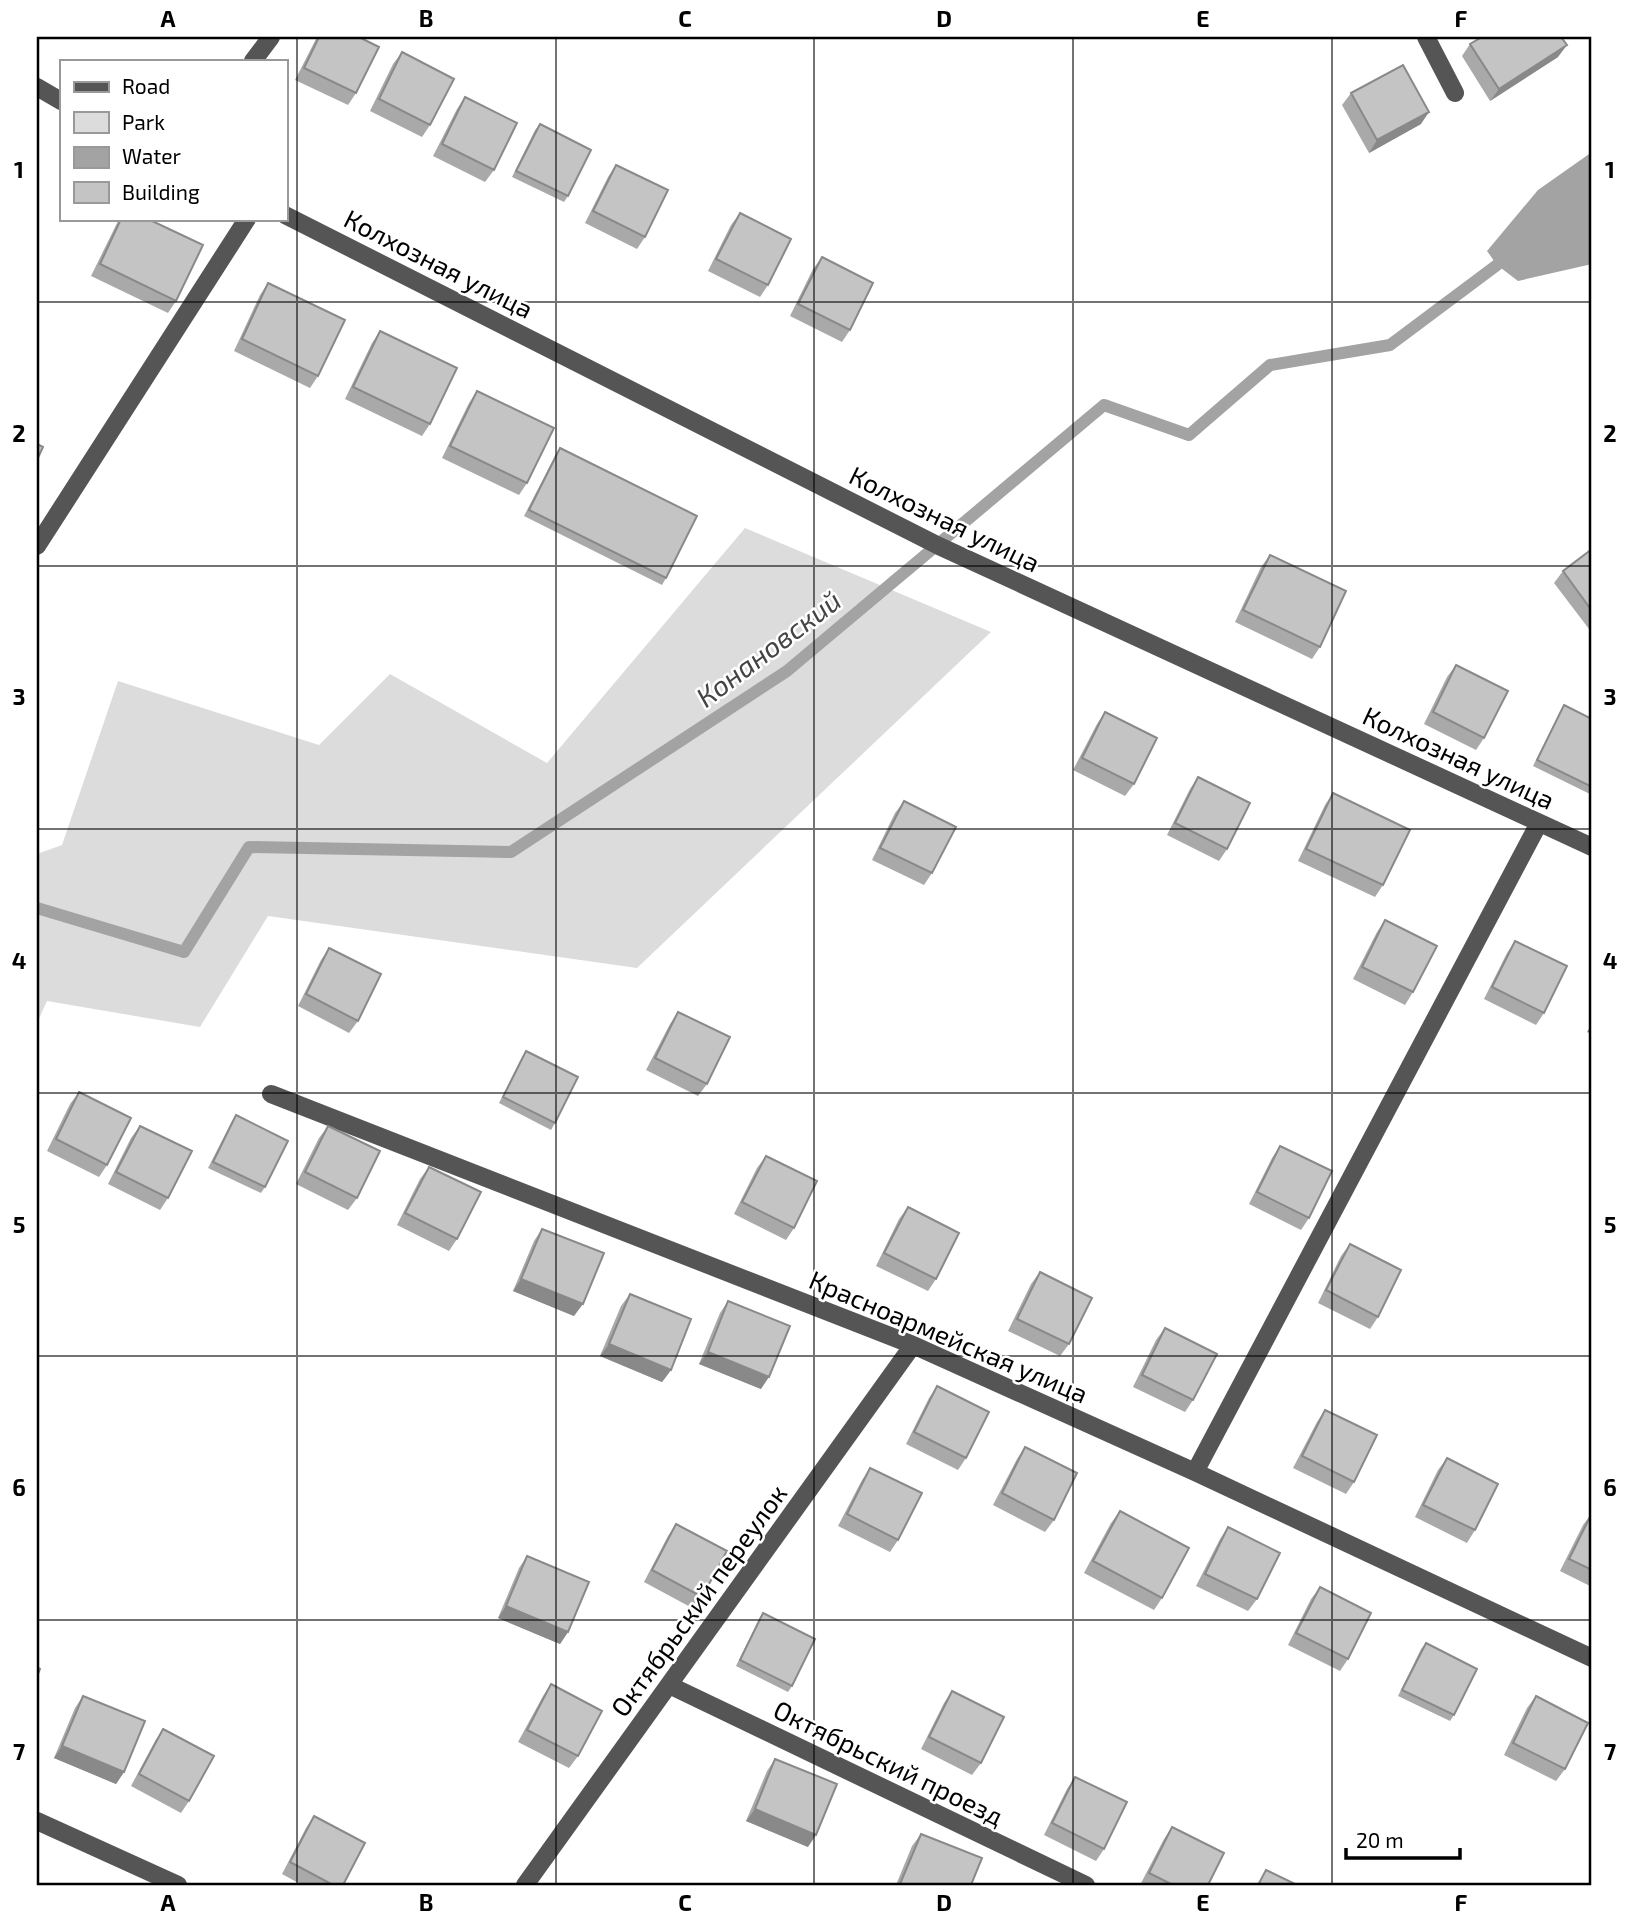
<svg xmlns="http://www.w3.org/2000/svg" width="1629" height="1922" font-family="'Exo 2',sans-serif">
<style>
.green{fill:#dcdcdc}
.water{fill:#a3a3a3}
.lines{fill:none;stroke-linecap:round;stroke-linejoin:round}
.stream{stroke:#a3a3a3;stroke-width:12}
.minor{stroke:#555;stroke-width:18}
.wall{fill:#a9a9a9}
.shaded-wall{fill:#898989}
.building{fill:#c4c4c4;stroke:#898989;stroke-width:2}
.grid{fill:none;stroke:#000;stroke-width:2;stroke-opacity:0.55}
.labels{text-anchor:middle;dominant-baseline:central;stroke-width:5;stroke-linejoin:round;paint-order:stroke}
.street-label{font-size:26px;fill:#000;stroke:#fff}
.water-label{font-size:28px;font-style:italic;fill:#444;stroke:#fff}
.neatline{fill:none;stroke:#000;stroke-width:2.5}
.grid-label{font-size:23px;text-anchor:middle;font-weight:bold;fill:#000}
</style>
<rect width="100%" height="100%" fill="#fff"/>
<path class="green" d="M745,528L991,632L637,968L268,916L200,1027L47,1001L37,1023V854L62,845L118,681L319,745L390,674L547,763Z"/>
<path class="water" d="M1592,152V264L1518,281L1497,265L1487,251L1538,190Z"/>
<g class="lines">
<path class="stream" d="M37,908L184,952L249,847L511,852L787,671L1104,405L1189,435L1270,365L1390,345L1497,265"/>
<path class="minor" d="M1426,37L1455,93
M253,61L271,37
M37,87L61,101
M285,215L939,546L1592,847
M37,546L247,219
M271,1094L913,1345L1195,1472L1592,1658
M1195,1472L1539,823
M669,1685L1086,1885
M37,1821L178,1885
M525,1885L913,1345"/>
</g>
<path class="wall" d="M317,37H359L356,93L348,105L295,80Z
M1470,44L1558,57L1490,101L1462,56Z
M402,52L430,125L422,137L370,111L393,64Z
M1351,93L1421,124L1369,153L1342,105Z
M465,97L494,170L485,182L433,156L457,109Z
M540,124L568,196L564,202L512,177L535,130Z
M616,165L645,237L637,249L585,223L608,177Z
M740,213L768,285L760,297L708,271L731,225Z
M119,219H148L176,301L168,313L91,276Z
M822,257L850,330L842,342L790,316L813,269Z
M268,283L318,376L310,388L234,351L260,295Z
M380,331L430,424L422,436L345,399L372,343Z
M477,391L527,483L519,495L442,458L469,403Z
M560,448L666,578L662,585L524,516L556,454Z
M1592,549V627L1589,629L1554,583L1563,571Z
M1270,555L1320,647L1312,659L1235,622L1261,567Z
M1456,665L1484,738L1476,750L1424,724L1447,677Z
M1564,705L1592,719V795L1533,766L1560,712Z
M1105,712L1134,784L1125,796L1073,770L1097,724Z
M1198,777L1227,849L1219,861L1167,835L1190,789Z
M1333,793L1383,885L1375,897L1298,861L1325,805Z
M904,801L932,873L924,885L872,860L895,813Z
M1385,920L1413,992L1405,1005L1353,979L1377,932Z
M1515,941L1544,1013L1536,1025L1484,999L1507,953Z
M329,948L358,1021L349,1033L298,1006L321,960Z
M678,1012L707,1084L698,1096L646,1070L670,1024Z
M526,1051L555,1123L551,1130L499,1103L522,1057Z
M79,1092L107,1165L99,1177L47,1151L70,1104Z
M236,1115L265,1187L261,1193L208,1168L232,1121Z
M140,1126L168,1198L160,1210L108,1184L131,1138Z
M328,1126L357,1198L348,1210L296,1184L319,1138Z
M1280,1146L1309,1218L1301,1230L1249,1204L1272,1158Z
M766,1156L794,1228L786,1240L734,1214L757,1168Z
M429,1167L457,1239L449,1251L397,1225L420,1179Z
M908,1207L936,1279L928,1291L876,1266L899,1219Z
M542,1229L574,1316L513,1291L534,1241Z
M1350,1244L1378,1317L1370,1329L1318,1303L1341,1256Z
M1040,1272L1069,1344L1060,1356L1008,1331L1031,1284Z
M630,1294L671,1370L662,1382L600,1356L621,1306Z
M728,1301L761,1389L699,1364L720,1313Z
M1165,1328L1193,1400L1185,1412L1133,1387L1156,1340Z
M937,1386L966,1458L958,1470L906,1444L929,1398Z
M1325,1410L1354,1482L1346,1494L1293,1468L1317,1422Z
M1025,1447L1054,1520L1045,1532L993,1505L1017,1459Z
M1447,1458L1475,1530L1467,1543L1415,1517L1438,1470Z
M870,1468L898,1540L890,1552L838,1526L862,1480Z
M1120,1511L1162,1598L1154,1610L1084,1573L1111,1523Z
M1592,1513V1587L1560,1571L1583,1525Z
M676,1524L702,1597L694,1609L644,1582L668,1536Z
M1228,1527L1257,1599L1248,1611L1196,1586L1220,1539Z
M527,1556L568,1632L560,1644L498,1618L519,1568Z
M1320,1587L1348,1659L1340,1671L1288,1645L1311,1599Z
M763,1613L792,1686L788,1692L736,1666L759,1619Z
M1426,1643L1454,1715L1450,1721L1398,1696L1421,1649Z
M551,1684L578,1756L569,1768L518,1742L543,1696Z
M952,1691L981,1763L972,1775L921,1749L944,1703Z
M83,1696L124,1772L116,1784L54,1758L75,1708Z
M1536,1696L1565,1769L1556,1781L1504,1755L1527,1708Z
M163,1729L189,1801L181,1813L131,1786L155,1741Z
M775,1759L808,1847L746,1821L767,1771Z
M1075,1777L1104,1849L1096,1861L1044,1835L1067,1789Z
M314,1816L343,1885H302L282,1874L306,1828Z
M1172,1827L1208,1885H1140L1164,1839Z
M921,1834L971,1885H896L912,1846Z"/>
<path class="shaded-wall" d="M1567,45L1558,57L1490,101L1499,89Z
M1429,112L1421,124L1369,153L1377,140Z
M1592,1024V1034L1587,1032Z
M521,1279L583,1304L574,1316L513,1291Z
M609,1344L671,1370L662,1382L600,1356Z
M708,1352L769,1377L761,1389L699,1364Z
M506,1606L568,1632L560,1644L498,1618Z
M62,1746L124,1772L116,1784L54,1758Z
M755,1809L816,1835L808,1847L746,1821Z"/>
<path class="building" d="M319,37H359L379,47L356,93L304,68Z
M1482,37H1561L1567,45L1499,89L1470,44Z
M402,52L454,79L430,125L379,99Z
M1403,65L1429,112L1377,140L1351,93Z
M465,97L517,123L494,170L442,144Z
M540,124L591,150L568,196L516,171Z
M616,165L668,190L645,237L593,211Z
M740,213L791,239L768,285L716,259Z
M121,219H148L203,245L176,301L100,264Z
M822,257L873,283L850,330L798,304Z
M268,283L345,320L318,376L242,339Z
M380,331L457,368L430,424L353,387Z
M477,391L554,428L527,483L450,446Z
M37,444L43,447L37,460Z
M560,448L697,516L666,578L529,510Z
M1592,549V611L1563,571Z
M1270,555L1346,591L1320,647L1243,610Z
M1456,665L1508,691L1484,738L1433,712Z
M1564,705L1592,719V787L1537,760Z
M1105,712L1157,738L1134,784L1082,758Z
M1198,777L1250,803L1227,849L1175,823Z
M1333,793L1410,830L1383,885L1306,849Z
M904,801L956,827L932,873L880,848Z
M1385,920L1437,946L1413,992L1362,967Z
M1515,941L1567,966L1544,1013L1492,987Z
M329,948L381,974L358,1021L306,994Z
M678,1012L730,1037L707,1084L655,1058Z
M526,1051L578,1077L555,1123L503,1097Z
M79,1092L131,1118L107,1165L56,1139Z
M236,1115L288,1141L265,1187L213,1162Z
M140,1126L192,1151L168,1198L116,1172Z
M328,1126L380,1151L357,1198L305,1172Z
M1280,1146L1332,1171L1309,1218L1257,1192Z
M766,1156L817,1181L794,1228L742,1202Z
M429,1167L481,1192L457,1239L405,1213Z
M908,1207L959,1233L936,1279L884,1253Z
M542,1229L604,1253L583,1304L521,1279Z
M1350,1244L1401,1270L1378,1317L1326,1290Z
M1040,1272L1092,1298L1069,1344L1017,1319Z
M630,1294L691,1319L671,1370L609,1344Z
M728,1301L790,1326L769,1377L708,1352Z
M1165,1328L1217,1354L1193,1400L1142,1375Z
M937,1386L989,1412L966,1458L914,1432Z
M1325,1410L1377,1435L1354,1482L1302,1456Z
M1025,1447L1077,1473L1054,1520L1002,1493Z
M1447,1458L1498,1484L1475,1530L1423,1505Z
M870,1468L922,1493L898,1540L847,1514Z
M1120,1511L1189,1548L1162,1598L1093,1561Z
M1592,1513V1570L1569,1559Z
M676,1524L727,1551L702,1597L652,1570Z
M1228,1527L1280,1553L1257,1599L1205,1574Z
M527,1556L589,1582L568,1632L506,1606Z
M1320,1587L1371,1613L1348,1659L1296,1633Z
M763,1613L815,1639L792,1686L740,1660Z
M1426,1643L1477,1669L1454,1715L1402,1690Z
M37,1667L40,1669L37,1677Z
M551,1684L602,1711L578,1756L527,1730Z
M952,1691L1004,1717L981,1763L929,1737Z
M83,1696L145,1721L124,1772L62,1746Z
M1536,1696L1588,1723L1565,1769L1513,1743Z
M163,1729L214,1756L189,1801L139,1774Z
M775,1759L837,1784L816,1835L755,1809Z
M1075,1777L1127,1802L1104,1849L1052,1823Z
M314,1816L365,1843L343,1885H333L290,1862Z
M1172,1827L1224,1853L1208,1885H1173L1149,1873Z
M921,1834L982,1858L971,1885H903L900,1884Z
M1266,1870L1297,1885H1258Z"/>
<path class="grid" d="M297,37V1885M556,37V1885M814,37V1885M1073,37V1885M1332,37V1885M37,302H1592M37,566H1592M37,829H1592M37,1093H1592M37,1356H1592M37,1620H1592"/>
<g class="labels">
<g class="street-label">
<text transform="translate(439 263) rotate(27)">Колхозная улица</text>
<text transform="translate(945 518) rotate(26)">Колхозная улица</text>
<text transform="translate(1459 757) rotate(25)">Колхозная улица</text>
<text transform="translate(949 1336) rotate(23)">Красноармейская улица</text>
<text transform="translate(698 1600) rotate(-54)">Октябрьский переулок</text>
<text transform="translate(889 1762) rotate(26)">Октябрьский проезд</text>
</g>
<g class="water-label">
<text transform="translate(768 648) rotate(-37)">Конановский</text>
</g>
</g>
<rect width="1629" height="1922" fill="none" stroke="#ffffff" stroke-width="77"/>
<rect x="60" y="60" width="228" height="161" fill="#ffffff" stroke="#999999" stroke-width="2"/>
<rect x="74" y="82" width="35" height="10" fill="#555555" stroke="#999999" stroke-width="2"/>
<text x="122" y="94" font-size="21" fill="#000000">Road</text>
<rect x="74" y="112" width="35" height="21" fill="#dcdcdc" stroke="#999999" stroke-width="2"/>
<text x="122" y="130" font-size="21" fill="#000000">Park</text>
<rect x="74" y="147" width="35" height="21" fill="#a3a3a3" stroke="#999999" stroke-width="2"/>
<text x="122" y="164" font-size="21" fill="#000000">Water</text>
<rect x="74" y="182" width="35" height="21" fill="#c4c4c4" stroke="#999999" stroke-width="2"/>
<text x="122" y="200" font-size="21" fill="#000000">Building</text>
<path d="M1346 1848v10h114v-10" fill="none" stroke="#000000" stroke-width="3.5"/>
<text x="1356" y="1848" font-size="21" fill="#000000" stroke="#ffffff" stroke-width="5" paint-order="stroke">20 m</text>
<rect x="38" y="38" width="1552" height="1846" class="neatline"/>
<g class="grid-label">
<text x="168" y="27">A</text>
<text x="426" y="27">B</text>
<text x="685" y="27">C</text>
<text x="944" y="27">D</text>
<text x="1203" y="27">E</text>
<text x="1461" y="27">F</text>
<text x="19" y="178">1</text>
<text x="1610" y="178">1</text>
<text x="19" y="442">2</text>
<text x="1610" y="442">2</text>
<text x="19" y="705">3</text>
<text x="1610" y="705">3</text>
<text x="19" y="969">4</text>
<text x="1610" y="969">4</text>
<text x="19" y="1233">5</text>
<text x="1610" y="1233">5</text>
<text x="19" y="1496">6</text>
<text x="1610" y="1496">6</text>
<text x="19" y="1760">7</text>
<text x="1610" y="1760">7</text>
<text x="168" y="1911">A</text>
<text x="426" y="1911">B</text>
<text x="685" y="1911">C</text>
<text x="944" y="1911">D</text>
<text x="1203" y="1911">E</text>
<text x="1461" y="1911">F</text>
</g>
</svg>
